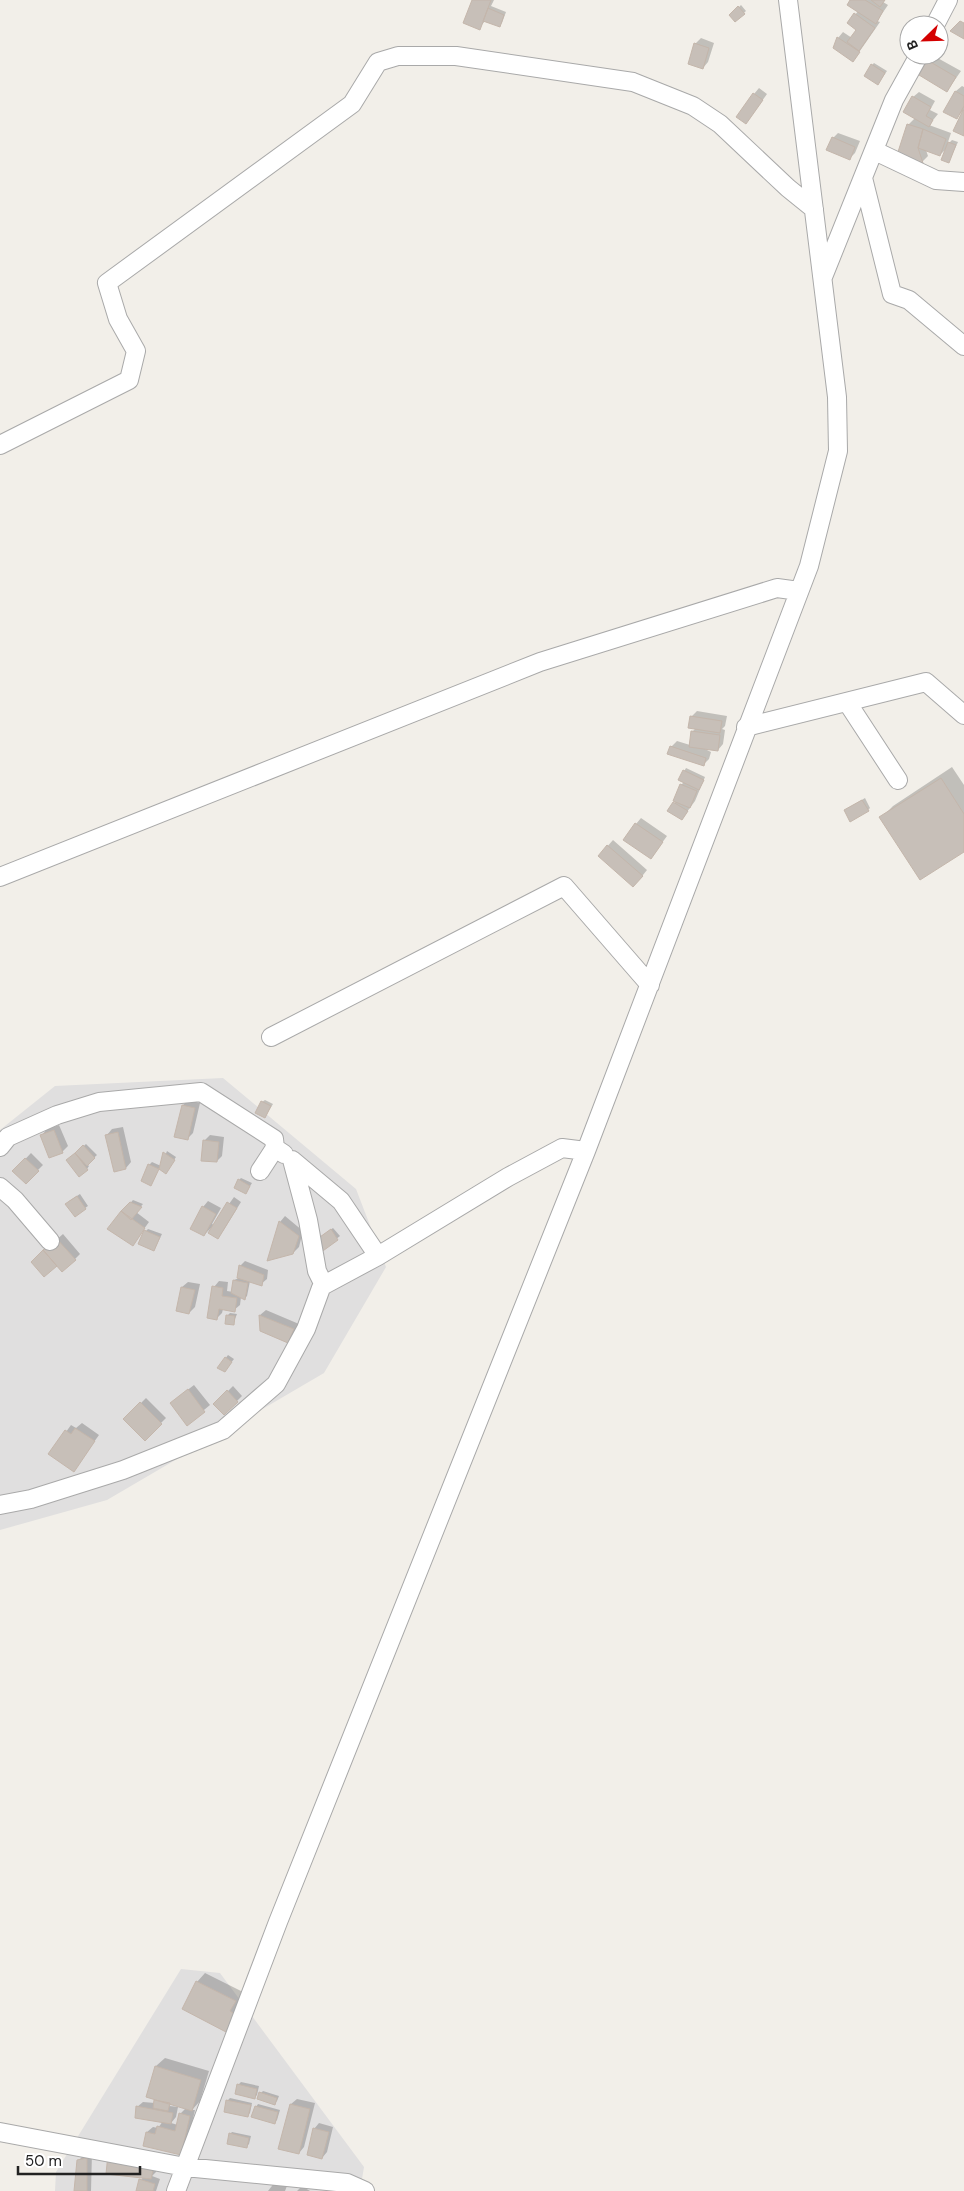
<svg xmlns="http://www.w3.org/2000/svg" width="964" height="2191" font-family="'DM Sans',sans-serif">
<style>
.residential{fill:#e0dfdf}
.shadow{fill:#0003;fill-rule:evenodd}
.building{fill:#c7bfb8;stroke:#c4b6ab}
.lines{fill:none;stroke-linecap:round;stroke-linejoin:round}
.minor-casing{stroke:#a9a9a9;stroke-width:20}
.minor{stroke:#fff;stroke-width:18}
</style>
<rect width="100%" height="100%" fill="#f2efe9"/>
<path class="residential" d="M223,1078L356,1189L386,1267L324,1373L107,1500L0,1530V1130L55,1086Z
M181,1969L220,1973L364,2167L360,2191H55L56,2172Z"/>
<path class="shadow" d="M474,0H494L491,6L506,12L502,23L499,26L486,20L479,28Z
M851,0H885L883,2L888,5L877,21L880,22L853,61L838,38L843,32L852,38L858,30L849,23L858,11Z
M741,5L746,11L736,20L731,15Z
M701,38L714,43L708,62L703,68L695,44Z
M934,56L961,71L947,91L928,61Z
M874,63L887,71L880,81L872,65Z
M962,86L964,87V134L963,111L956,118L945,111L956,91Z
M759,88L767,94L751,116L754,94Z
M919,92L935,101L930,110L938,114L929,125L951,133L947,145L952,140L958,142L949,161L948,147L940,155L926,150L928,156L922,162L908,125L915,118L913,97Z
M838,133L860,141L855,153L849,159L833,138Z
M697,711L727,716L725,726L722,729L725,730L723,744L718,750L701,747L711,752L709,759L703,765L671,747L677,741L690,745L692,732L696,728L691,717Z
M952,767L964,785V850L881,818L893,806Z
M686,768L705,777L695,801L684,816L669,811L676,801L681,785L685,781L680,779Z
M865,798L870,808L868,810H845Z
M641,818L667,836L651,858L636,824Z
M613,840L647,870L639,880L599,856Z
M188,1100L200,1103L193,1133L187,1139L183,1105Z
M265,1100L273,1104L265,1117L262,1102Z
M59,1125L68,1146L62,1152L42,1135L47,1129Z
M123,1127L131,1162L126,1168L107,1135L112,1129Z
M210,1135L224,1137L222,1156L217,1161L204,1141Z
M86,1144L97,1155L87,1164L89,1166L87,1169L68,1160Z
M167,1151L176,1157L166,1172L159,1168L151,1184L149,1165L152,1162L161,1166Z
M31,1153L43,1165L26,1182L14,1171Z
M241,1178L252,1183L246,1193L239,1180Z
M80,1194L88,1206L85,1208L69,1201Z
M234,1197L241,1202L223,1231L218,1237L212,1227L204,1235L203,1207L208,1201L221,1208L212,1224L214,1225Z
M133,1200L143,1204L136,1212L149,1222L133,1244L122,1212Z
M285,1216L303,1231L299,1247L293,1253L280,1222Z
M333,1228L340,1236L321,1251L317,1239Z
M148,1229L162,1234L154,1250L146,1231Z
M63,1234L80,1254L75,1259L57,1264L38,1256Z
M245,1261L268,1270L267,1279L261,1284L250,1281L247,1296L244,1299L241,1297L240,1305L234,1310L223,1309L222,1313L217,1318L214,1287L219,1281L228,1282L227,1291L233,1292L234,1280L239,1278L240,1266Z
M188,1282L200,1284L195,1307L189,1313L177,1310L182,1287Z
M266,1310L299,1324L294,1336L288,1342L261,1330L260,1315Z
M230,1313L237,1314L233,1324L228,1315Z
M228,1355L234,1359L227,1368L219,1367Z
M194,1385L210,1405L187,1424L177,1398Z
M233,1386L242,1396L224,1414L215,1404Z
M146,1398L166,1418L145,1439L125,1419Z
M82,1423L99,1435L74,1470L50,1454L71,1425L76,1428Z
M205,1973L243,1992L238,2003L242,2005L234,2022L225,2030L197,1982Z
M165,2058L209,2071L200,2101L192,2110H195L186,2148L181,2154L144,2145L147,2132L153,2127L158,2128L163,2121L137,2107L143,2102L155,2103L157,2099L147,2096L156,2066ZM171,2103L186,2108L180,2114L178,2125L171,2123L176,2117L178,2107L170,2106Z
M241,2082L259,2086L257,2095L255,2097L238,2085Z
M263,2091L279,2096L277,2101L275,2103L261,2093Z
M230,2098L252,2103L250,2113L248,2115L227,2101Z
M297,2099L315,2103L304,2147L299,2153L291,2104Z
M258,2104L280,2110L277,2120L275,2122L256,2107Z
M319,2123L333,2127L327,2152L322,2158L314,2129Z
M232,2132L251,2136L249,2144L246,2147L230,2134Z
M92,2153L91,2191H76L78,2161L84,2155Z
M159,2157L156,2172L152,2176L160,2179L156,2191H137L141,2180Z
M275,2182L287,2186L285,2191H268Z
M302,2186L310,2191H297Z"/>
<path class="building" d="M472,0H491L480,30L463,23Z
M850,0H865L883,11L876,24L847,5Z
M871,0H885L880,7Z
M738,6L745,14L735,22L729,15Z
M488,8L504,15L500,27L483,21Z
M854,13L875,28L859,51L847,42L856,30L847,23Z
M960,21L964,23V39L950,31Z
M837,37L860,52L853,62L833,48Z
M694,43L709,48L703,69L688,64Z
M927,60L956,77L947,92L919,75Z
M871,64L885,73L878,85L864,76Z
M955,91L964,96V106L957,119L943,112Z
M753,93L763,100L746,124L736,117Z
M912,96L931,107L926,116L933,120L929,127L903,112Z
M963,110H964V136L953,131Z
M907,124L923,129L918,148L923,163L897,155Z
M923,129L946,139L940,156L918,148Z
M832,137L855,147L850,160L826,150Z
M948,142L956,145L949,163L941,160Z
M690,716L722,721L720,733L688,728Z
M691,731L720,735L718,751L689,747Z
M670,746L706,758L704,766L667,754Z
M683,770L704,780L699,790L678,780Z
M941,778L964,814V852L920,880L879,817Z
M680,784L697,791L690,808L673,801Z
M862,800L869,811L850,822L844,810Z
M673,802L688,811L682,820L667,811Z
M635,823L663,842L651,859L623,840Z
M607,845L643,876L633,887L598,856Z
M261,1101L271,1106L265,1118L255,1113Z
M182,1105L195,1108L188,1140L174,1137Z
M54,1130L63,1153L49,1158L40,1135Z
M118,1132L126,1169L114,1172L105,1135Z
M203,1140L219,1142L217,1162L201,1161Z
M83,1145L95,1158L87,1166L75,1153Z
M163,1152L175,1160L166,1174L159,1169Z
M75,1153L88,1170L79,1177L66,1160Z
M25,1158L39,1171L26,1184L12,1171Z
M148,1164L159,1169L151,1186L141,1181Z
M238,1179L250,1186L246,1194L234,1188Z
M77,1196L86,1209L75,1217L65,1204Z
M130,1202L142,1207L131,1220L121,1211Z
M227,1202L237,1208L218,1239L208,1233Z
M202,1206L216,1214L204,1236L190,1229Z
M121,1211L145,1228L133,1246L107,1229Z
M279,1221L299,1236L293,1254L267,1261Z
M331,1229L338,1240L320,1253L313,1242Z
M144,1230L160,1237L154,1251L138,1244Z
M57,1239L76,1260L62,1272L43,1250Z
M43,1250L57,1266L44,1277L31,1262Z
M239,1265L264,1275L262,1286L237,1278Z
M233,1280L248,1283L245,1300L231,1293Z
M212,1286L223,1288L222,1296L237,1298L235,1312L219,1309L217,1320L207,1318Z
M181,1287L195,1290L189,1314L176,1311Z
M226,1315L235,1316L234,1325L225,1324Z
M259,1315L294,1329L288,1343L260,1331Z
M225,1357L232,1362L225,1372L217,1368Z
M188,1389L205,1412L187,1426L170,1403Z
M227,1390L238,1402L224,1415L213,1404Z
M140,1402L162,1424L145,1441L123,1419Z
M75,1428L95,1441L74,1472L48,1454L65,1430L71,1434Z
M196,1981L236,2001L230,2011L235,2014L226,2032L182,2009Z
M155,2066L201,2080L192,2111L146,2097Z
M237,2084L257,2089L255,2099L235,2094Z
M259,2092L277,2098L275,2105L257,2099Z
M154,2100L170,2103L168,2111L153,2108Z
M226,2100L251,2105L248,2117L224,2112Z
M290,2104L310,2109L299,2154L278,2149Z
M136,2106L173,2113L171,2124L135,2118Z
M255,2106L278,2112L275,2124L251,2117Z
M179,2113L190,2116L181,2155L143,2146L146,2132L155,2134L157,2126L175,2131Z
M313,2128L329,2132L322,2159L307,2155Z
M229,2133L249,2138L247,2148L227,2144Z
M108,2154L155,2162L151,2179L106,2174Z
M87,2158V2191H74L77,2160Z
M139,2179L155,2184L153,2191H136Z"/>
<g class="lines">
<defs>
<path id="minor" d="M935,25L948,0
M875,151L936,180L964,182
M863,178L892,294L909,300L964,346
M823,277L894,100L919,55
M0,445L129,380L136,351L118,319L107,283L352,104L378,62L398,56H456L633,82L693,106L720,124L788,188L814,209
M847,702L898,780
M746,727L926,682L964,715
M0,877L540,662L777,588L799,591
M271,1037L564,886L650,985
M0,1147L8,1137L57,1115L99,1102L201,1092L274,1139L275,1148
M260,1171L275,1148L284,1154
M0,1187L15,1200L50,1241
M324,1285L317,1271L308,1220L292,1160L341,1201L378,1256
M0,1505L31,1499L123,1470L223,1430L276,1384L306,1329L321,1288L324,1285L378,1256L508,1177L562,1148L586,1151
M0,2132L185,2167L347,2183L365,2191
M176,2191L278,1922L586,1151L809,566L838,451L837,397L788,0"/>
</defs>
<use href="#minor" class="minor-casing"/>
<use href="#minor" class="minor"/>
</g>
<g transform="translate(924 40) rotate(247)"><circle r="24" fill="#ffffff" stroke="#a7a7a7"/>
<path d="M0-4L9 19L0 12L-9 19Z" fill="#d40000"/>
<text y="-8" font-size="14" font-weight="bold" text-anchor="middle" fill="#222222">B</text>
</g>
<path d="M18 2166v8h122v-8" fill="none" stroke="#222222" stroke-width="2.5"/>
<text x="25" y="2166" font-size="15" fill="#222222" stroke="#ffffff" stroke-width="4" paint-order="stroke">50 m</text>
</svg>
